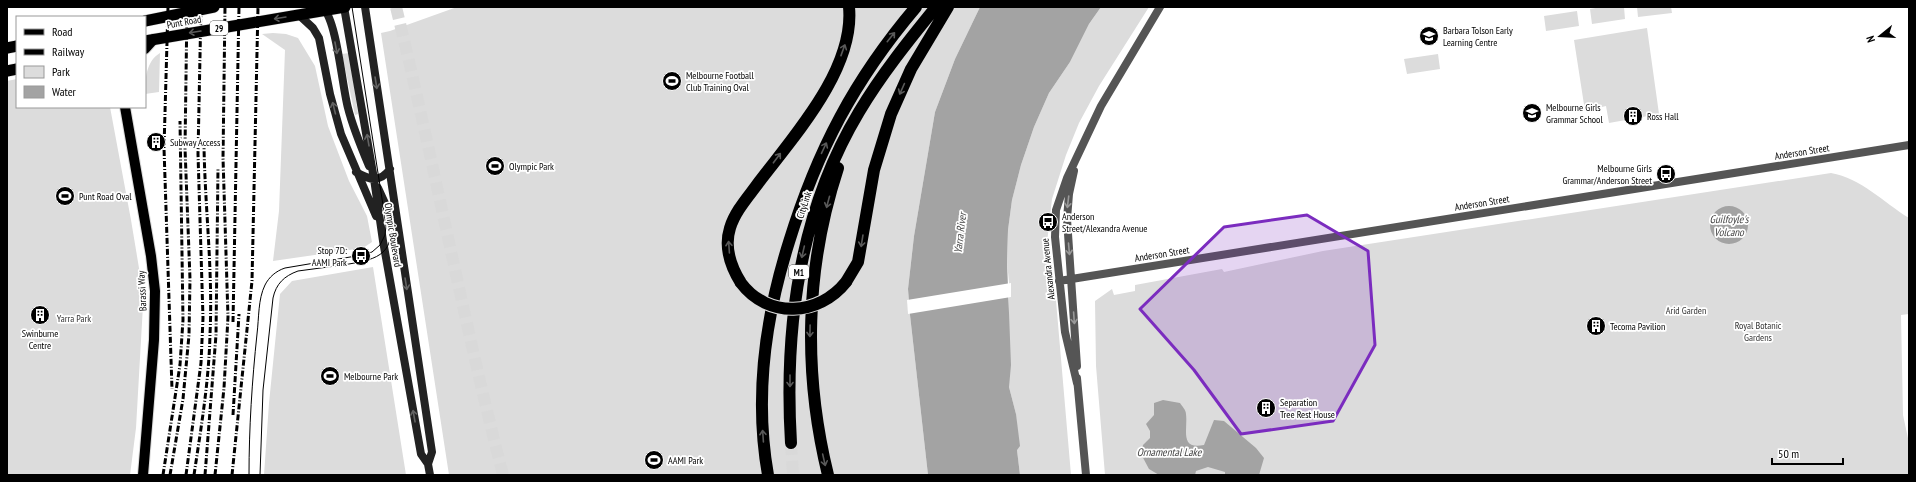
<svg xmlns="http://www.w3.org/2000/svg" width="1916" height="482" font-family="'PT Sans Narrow',sans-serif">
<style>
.green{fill:#dcdcdc}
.water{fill:#a3a3a3}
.pier{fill:#fff}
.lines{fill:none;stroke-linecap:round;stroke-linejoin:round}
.motorway-tunnel{stroke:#d9d9d9;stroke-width:12;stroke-dasharray:12 6;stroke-linecap:butt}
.primary-casing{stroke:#dbdbdb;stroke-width:12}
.trunk-casing{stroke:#dbdbdb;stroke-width:12}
.motorway-casing{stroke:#dbdbdb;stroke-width:14}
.tertiary{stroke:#555;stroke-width:8}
.secondary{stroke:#222;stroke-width:8}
.primary{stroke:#000;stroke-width:10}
.trunk{stroke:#000;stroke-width:11}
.motorway{stroke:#000;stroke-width:12}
.tram{stroke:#000;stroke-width:1}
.rail{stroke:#000;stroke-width:3;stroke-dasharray:6 2 1 2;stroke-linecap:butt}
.motorway-bridge-casing{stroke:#dbdbdb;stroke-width:14;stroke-linecap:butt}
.motorway-bridge{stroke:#000;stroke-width:12}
.oneway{stroke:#595959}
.oneway2{stroke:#646464}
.oneway3{stroke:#999}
.marked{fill:#7b2cbf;fill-opacity:0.2;stroke:#7b2cbf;stroke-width:3;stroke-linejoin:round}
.labels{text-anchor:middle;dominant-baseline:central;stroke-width:3.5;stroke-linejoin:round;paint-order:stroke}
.shield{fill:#fff;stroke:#4c4c4c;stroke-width:1}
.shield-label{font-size:9px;font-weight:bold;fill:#000}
.street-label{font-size:10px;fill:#000;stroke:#fff}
.poi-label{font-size:10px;fill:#000;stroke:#fff;text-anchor:start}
.park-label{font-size:10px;fill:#333;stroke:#fff}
.water-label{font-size:11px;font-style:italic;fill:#444;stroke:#fff}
</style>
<rect width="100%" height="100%" fill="#fff"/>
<path class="green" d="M457,7H980L955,59L935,112L914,236L908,289L910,315L928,475H449L381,33L390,31Z
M1101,7H1149L1099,86L1079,123L1066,155L1052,199L1047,243L1055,289L1071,475H1020L1017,450L1016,414L1009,387V283L1007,261L1008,230L1012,200L1021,165L1034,127L1049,93L1070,62L1089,24Z
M1601,7H1624L1625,19L1592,24L1590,9Z
M1637,7H1671L1672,13L1638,17Z
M1577,11L1579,26L1546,31L1544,16Z
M1647,28L1659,114L1609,123L1606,106L1585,111L1574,40Z
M273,33L286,34L298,38L315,66L328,126L349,181L367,216L372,242L363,248L273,261L279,211L285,50L262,34Z
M160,53L159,92L145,94C145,80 146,61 160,53Z
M349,53L358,114L355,115L342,54Z
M1438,54L1440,69L1407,74L1404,59Z
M17,79V107H110L131,220L141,280L143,305L136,428L130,475H7V81Z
M1831,173C1861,178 1883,202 1909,218V314L1901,315L1903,415L1909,443V475H1105L1096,366L1095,301L1112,289L1114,295L1135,291V285L1222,269L1224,272L1323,251Z
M373,267L406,475H264L269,403L280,294L292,281Z"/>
<path class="water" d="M980,7H1101L1089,24L1070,62L1049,93L1034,127L1021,165L1012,200L1008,230L1007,261L1011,365L1009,387L1016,414L1020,446L1017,450L1020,475H928L910,315L908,289L914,236L935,112L955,59Z
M1710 225a19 19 0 1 1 38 0a19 19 0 1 1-38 0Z
M1163,400L1180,403C1182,406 1186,410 1186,414C1188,429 1179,450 1204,445L1214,420L1224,421L1256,448L1264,458L1259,475H1225V472L1208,467L1196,471L1195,475H1159L1149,469L1141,454L1143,445L1150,438V431L1146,424L1154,415V403Z"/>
<path class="pier" d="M1011,283V297L908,314L907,300Z"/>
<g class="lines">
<path class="motorway-tunnel" d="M396,7C434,162 463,320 503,475
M791,443L793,475"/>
<defs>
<path id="primary" d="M145,49L154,39
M125,107L151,256L155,291L154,340L143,475"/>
<path id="trunk" d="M145,21L214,7
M145,41L345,7
M7,48L17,46
M7,71L17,69"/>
<path id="motorway" d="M846,282L858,262L874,170L891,114L911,69L948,7
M741,283C731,267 724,247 730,228C735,211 749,196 759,182C794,136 855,69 849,7
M791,443C784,327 799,212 859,112C881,75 909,40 936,7
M768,475C754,396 765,318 789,242C817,151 854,80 916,7
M828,475C803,373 805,268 838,168"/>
</defs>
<use href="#primary" class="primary-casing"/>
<use href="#trunk" class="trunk-casing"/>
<use href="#motorway" class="motorway-casing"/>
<path class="tertiary" d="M1074,171L1069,194L1067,219L1077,366
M1059,281L1909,145
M1077,378L1086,475
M1077,383L1065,332L1055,237L1056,210L1067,178L1101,106L1160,7"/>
<path class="secondary" d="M344,7L374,179L383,241L421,454L428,464
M365,7L432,452L428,464L430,475
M323,8C337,21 342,86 348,108C353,128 361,147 369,166
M299,15L313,28L319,38L330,94L341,134L376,216
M356,172C369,180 380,183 390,169
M378,188L394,223"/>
<use href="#primary" class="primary"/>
<use href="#trunk" class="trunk"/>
<use href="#motorway" class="motorway"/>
<path class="tram" d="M249,475C249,428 252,381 257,334C259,318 258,299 265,285C269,277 276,271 285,268L362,255L372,252L380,245L385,235L386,226L383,205L352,7
M260,475L263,390L273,298C276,284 284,276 298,271C313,269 328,267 343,265C373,260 396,257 390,220"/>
<path class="rail" d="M168,7L164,148L172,389
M233,322L239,7
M233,415L239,314
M163,475L180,365L183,320L180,121
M170,475L183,399L189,335L190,279L185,148L187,7
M186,475L201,363L203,318L198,154L201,7
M194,475C201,428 209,381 210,334C213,271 205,209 204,146
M205,475L216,335L218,168
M215,475L224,388L228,317L223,158L225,7
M232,475L252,281L258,7"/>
<defs>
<path id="motorway-bridge" d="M741,283C768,319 819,316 846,282"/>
</defs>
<use href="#motorway-bridge" class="motorway-bridge-casing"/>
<use href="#motorway-bridge" class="motorway-bridge"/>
</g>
<defs><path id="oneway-shaft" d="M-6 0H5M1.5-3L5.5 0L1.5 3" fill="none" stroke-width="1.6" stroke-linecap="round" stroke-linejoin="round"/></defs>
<g class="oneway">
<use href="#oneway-shaft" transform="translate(280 18) rotate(171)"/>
<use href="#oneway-shaft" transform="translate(195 32) rotate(171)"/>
<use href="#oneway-shaft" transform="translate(891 37) rotate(-51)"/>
<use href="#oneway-shaft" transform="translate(843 50) rotate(-70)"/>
<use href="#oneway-shaft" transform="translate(902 89) rotate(114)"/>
<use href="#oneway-shaft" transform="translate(824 148) rotate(-65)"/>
<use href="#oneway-shaft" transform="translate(777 158) rotate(-53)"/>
<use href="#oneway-shaft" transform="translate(828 202) rotate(105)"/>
<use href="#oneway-shaft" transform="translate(862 241) rotate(99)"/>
<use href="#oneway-shaft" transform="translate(729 247) rotate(-94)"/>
<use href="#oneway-shaft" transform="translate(803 252) rotate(103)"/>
<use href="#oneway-shaft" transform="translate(810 331) rotate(91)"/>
<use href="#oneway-shaft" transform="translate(790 381) rotate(90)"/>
<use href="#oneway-shaft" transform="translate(763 436) rotate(-94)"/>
<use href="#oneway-shaft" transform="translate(824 460) rotate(77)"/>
</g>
<g class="oneway2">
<use href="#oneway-shaft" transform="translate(336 48) rotate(80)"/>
<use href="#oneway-shaft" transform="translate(376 83) rotate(81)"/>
<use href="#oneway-shaft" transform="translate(334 108) rotate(-104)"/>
<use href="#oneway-shaft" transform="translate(368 140) rotate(-100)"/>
<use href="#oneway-shaft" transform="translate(406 284) rotate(81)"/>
<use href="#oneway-shaft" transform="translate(414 416) rotate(-100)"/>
</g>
<g class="oneway3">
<use href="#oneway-shaft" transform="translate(1068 202) rotate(97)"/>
<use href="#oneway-shaft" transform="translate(1069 249) rotate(85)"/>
<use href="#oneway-shaft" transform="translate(1074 318) rotate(86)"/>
</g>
<path class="marked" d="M1307,215L1368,251L1375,345L1333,421L1241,434L1194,370L1140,309L1224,227Z"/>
<defs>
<symbol id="school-disc" viewBox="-11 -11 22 22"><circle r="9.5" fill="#000" stroke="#fff"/><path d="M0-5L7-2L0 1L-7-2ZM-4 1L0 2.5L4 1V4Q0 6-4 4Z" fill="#fff"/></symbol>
<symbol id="stadium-disc" viewBox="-11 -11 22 22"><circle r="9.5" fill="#000" stroke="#fff"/><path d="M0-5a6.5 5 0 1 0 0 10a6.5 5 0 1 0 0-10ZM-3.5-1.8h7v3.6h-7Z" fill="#fff"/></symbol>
<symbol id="building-disc" viewBox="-11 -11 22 22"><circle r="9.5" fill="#000" stroke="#fff"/><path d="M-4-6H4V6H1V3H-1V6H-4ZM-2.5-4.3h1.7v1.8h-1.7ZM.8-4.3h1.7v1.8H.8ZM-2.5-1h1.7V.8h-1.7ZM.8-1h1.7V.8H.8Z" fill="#fff"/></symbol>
<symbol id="bus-disc" viewBox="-11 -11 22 22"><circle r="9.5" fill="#000" stroke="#fff"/><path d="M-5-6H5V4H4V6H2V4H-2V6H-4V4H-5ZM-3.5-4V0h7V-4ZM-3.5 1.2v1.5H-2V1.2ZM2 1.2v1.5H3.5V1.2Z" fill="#fff"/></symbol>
</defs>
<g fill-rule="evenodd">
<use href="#school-disc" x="1418" y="25" width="22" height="22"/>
<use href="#stadium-disc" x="661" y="70" width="22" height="22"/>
<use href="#school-disc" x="1521" y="102" width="22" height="22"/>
<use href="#building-disc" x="1622" y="105" width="22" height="22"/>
<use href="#building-disc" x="145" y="131" width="22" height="22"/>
<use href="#stadium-disc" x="484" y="155" width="22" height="22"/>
<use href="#bus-disc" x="1655" y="163" width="22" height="22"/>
<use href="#stadium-disc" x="54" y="185" width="22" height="22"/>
<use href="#bus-disc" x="1037" y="211" width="22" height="22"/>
<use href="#bus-disc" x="350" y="245" width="22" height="22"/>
<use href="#building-disc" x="29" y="304" width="22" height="22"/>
<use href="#building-disc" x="1585" y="315" width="22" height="22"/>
<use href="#stadium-disc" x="319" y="365" width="22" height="22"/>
<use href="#building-disc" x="1255" y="397" width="22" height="22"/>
<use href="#stadium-disc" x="643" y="449" width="22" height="22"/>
</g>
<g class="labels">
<g class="shield">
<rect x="210" y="21" width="18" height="14" rx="3"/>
<rect x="789" y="265" width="20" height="14" rx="3"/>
</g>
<g class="shield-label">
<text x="219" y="28">29</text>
<text x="799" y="272">M1</text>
</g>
<g class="street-label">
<text transform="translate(184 22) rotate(-10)">Punt Road</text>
<text transform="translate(1802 152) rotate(-9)">Anderson Street</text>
<text transform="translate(1482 203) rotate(-9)">Anderson Street</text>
<text transform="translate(804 205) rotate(-72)">CityLink</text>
<text transform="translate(393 235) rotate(81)">Olympic Boulevard</text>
<text transform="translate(1162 254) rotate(-9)">Anderson Street</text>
<text transform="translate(1048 269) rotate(-96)">Alexandra Avenue</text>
<text transform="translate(142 291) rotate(-93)">Barassi Way</text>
</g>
<g class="poi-label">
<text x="1443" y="30">Barbara Tolson Early<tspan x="1443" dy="12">Learning Centre</tspan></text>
<text x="686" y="75">Melbourne Football<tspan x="686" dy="12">Club Training Oval</tspan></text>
<text x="1546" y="107">Melbourne Girls<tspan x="1546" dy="12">Grammar School</tspan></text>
<text x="1647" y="116">Ross Hall</text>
<text x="170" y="142">Subway Access</text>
<text x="509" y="166">Olympic Park</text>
<text x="1652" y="168" text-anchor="end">Melbourne Girls<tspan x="1652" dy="12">Grammar/Anderson Street</tspan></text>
<text x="79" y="196">Punt Road Oval</text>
<text x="1062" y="216">Anderson<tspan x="1062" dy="12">Street/Alexandra Avenue</tspan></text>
<text x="347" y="250" text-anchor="end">Stop 7D:<tspan x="347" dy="12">AAMI Park</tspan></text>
<text x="1610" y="326">Tecoma Pavilion</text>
<text x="40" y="333" text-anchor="middle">Swinburne<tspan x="40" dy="12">Centre</tspan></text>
<text x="344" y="376">Melbourne Park</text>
<text x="1280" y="402">Separation<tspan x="1280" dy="12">Tree Rest House</tspan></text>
<text x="668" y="460">AAMI Park</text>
</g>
<g class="park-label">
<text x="1686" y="310">Arid Garden</text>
<text x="74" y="318">Yarra Park</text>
<text x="1758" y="325">Royal Botanic<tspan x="1758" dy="12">Gardens</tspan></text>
</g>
<g class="water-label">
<text x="1729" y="219">Guilfoyle's<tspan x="1729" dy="13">Volcano</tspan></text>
<text transform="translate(960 233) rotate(-83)">Yarra River</text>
<text x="1169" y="452">Ornamental Lake</text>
</g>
</g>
<rect width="1916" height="482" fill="none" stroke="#000000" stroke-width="16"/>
<rect x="16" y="16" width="130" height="92" fill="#ffffff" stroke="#999999"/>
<rect x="24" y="29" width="20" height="6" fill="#000000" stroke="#999999"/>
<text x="52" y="36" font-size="12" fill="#000000">Road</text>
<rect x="24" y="49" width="20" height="6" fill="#000000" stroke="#999999"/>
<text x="52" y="56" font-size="12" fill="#000000">Railway</text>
<rect x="24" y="66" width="20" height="12" fill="#dcdcdc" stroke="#999999"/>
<text x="52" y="76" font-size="12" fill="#000000">Park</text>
<rect x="24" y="86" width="20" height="12" fill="#a3a3a3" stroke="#999999"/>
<text x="52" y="96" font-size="12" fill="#000000">Water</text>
<g transform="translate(1880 36) rotate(252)" stroke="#ffffff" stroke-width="3" paint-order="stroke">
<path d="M0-3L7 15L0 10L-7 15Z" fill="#000000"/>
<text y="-6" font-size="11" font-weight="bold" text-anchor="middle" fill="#000000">N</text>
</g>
<path d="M1772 458v6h71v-6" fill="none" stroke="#000000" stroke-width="2"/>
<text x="1778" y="458" font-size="12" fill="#000000" stroke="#ffffff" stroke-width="3" paint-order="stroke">50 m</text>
</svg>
